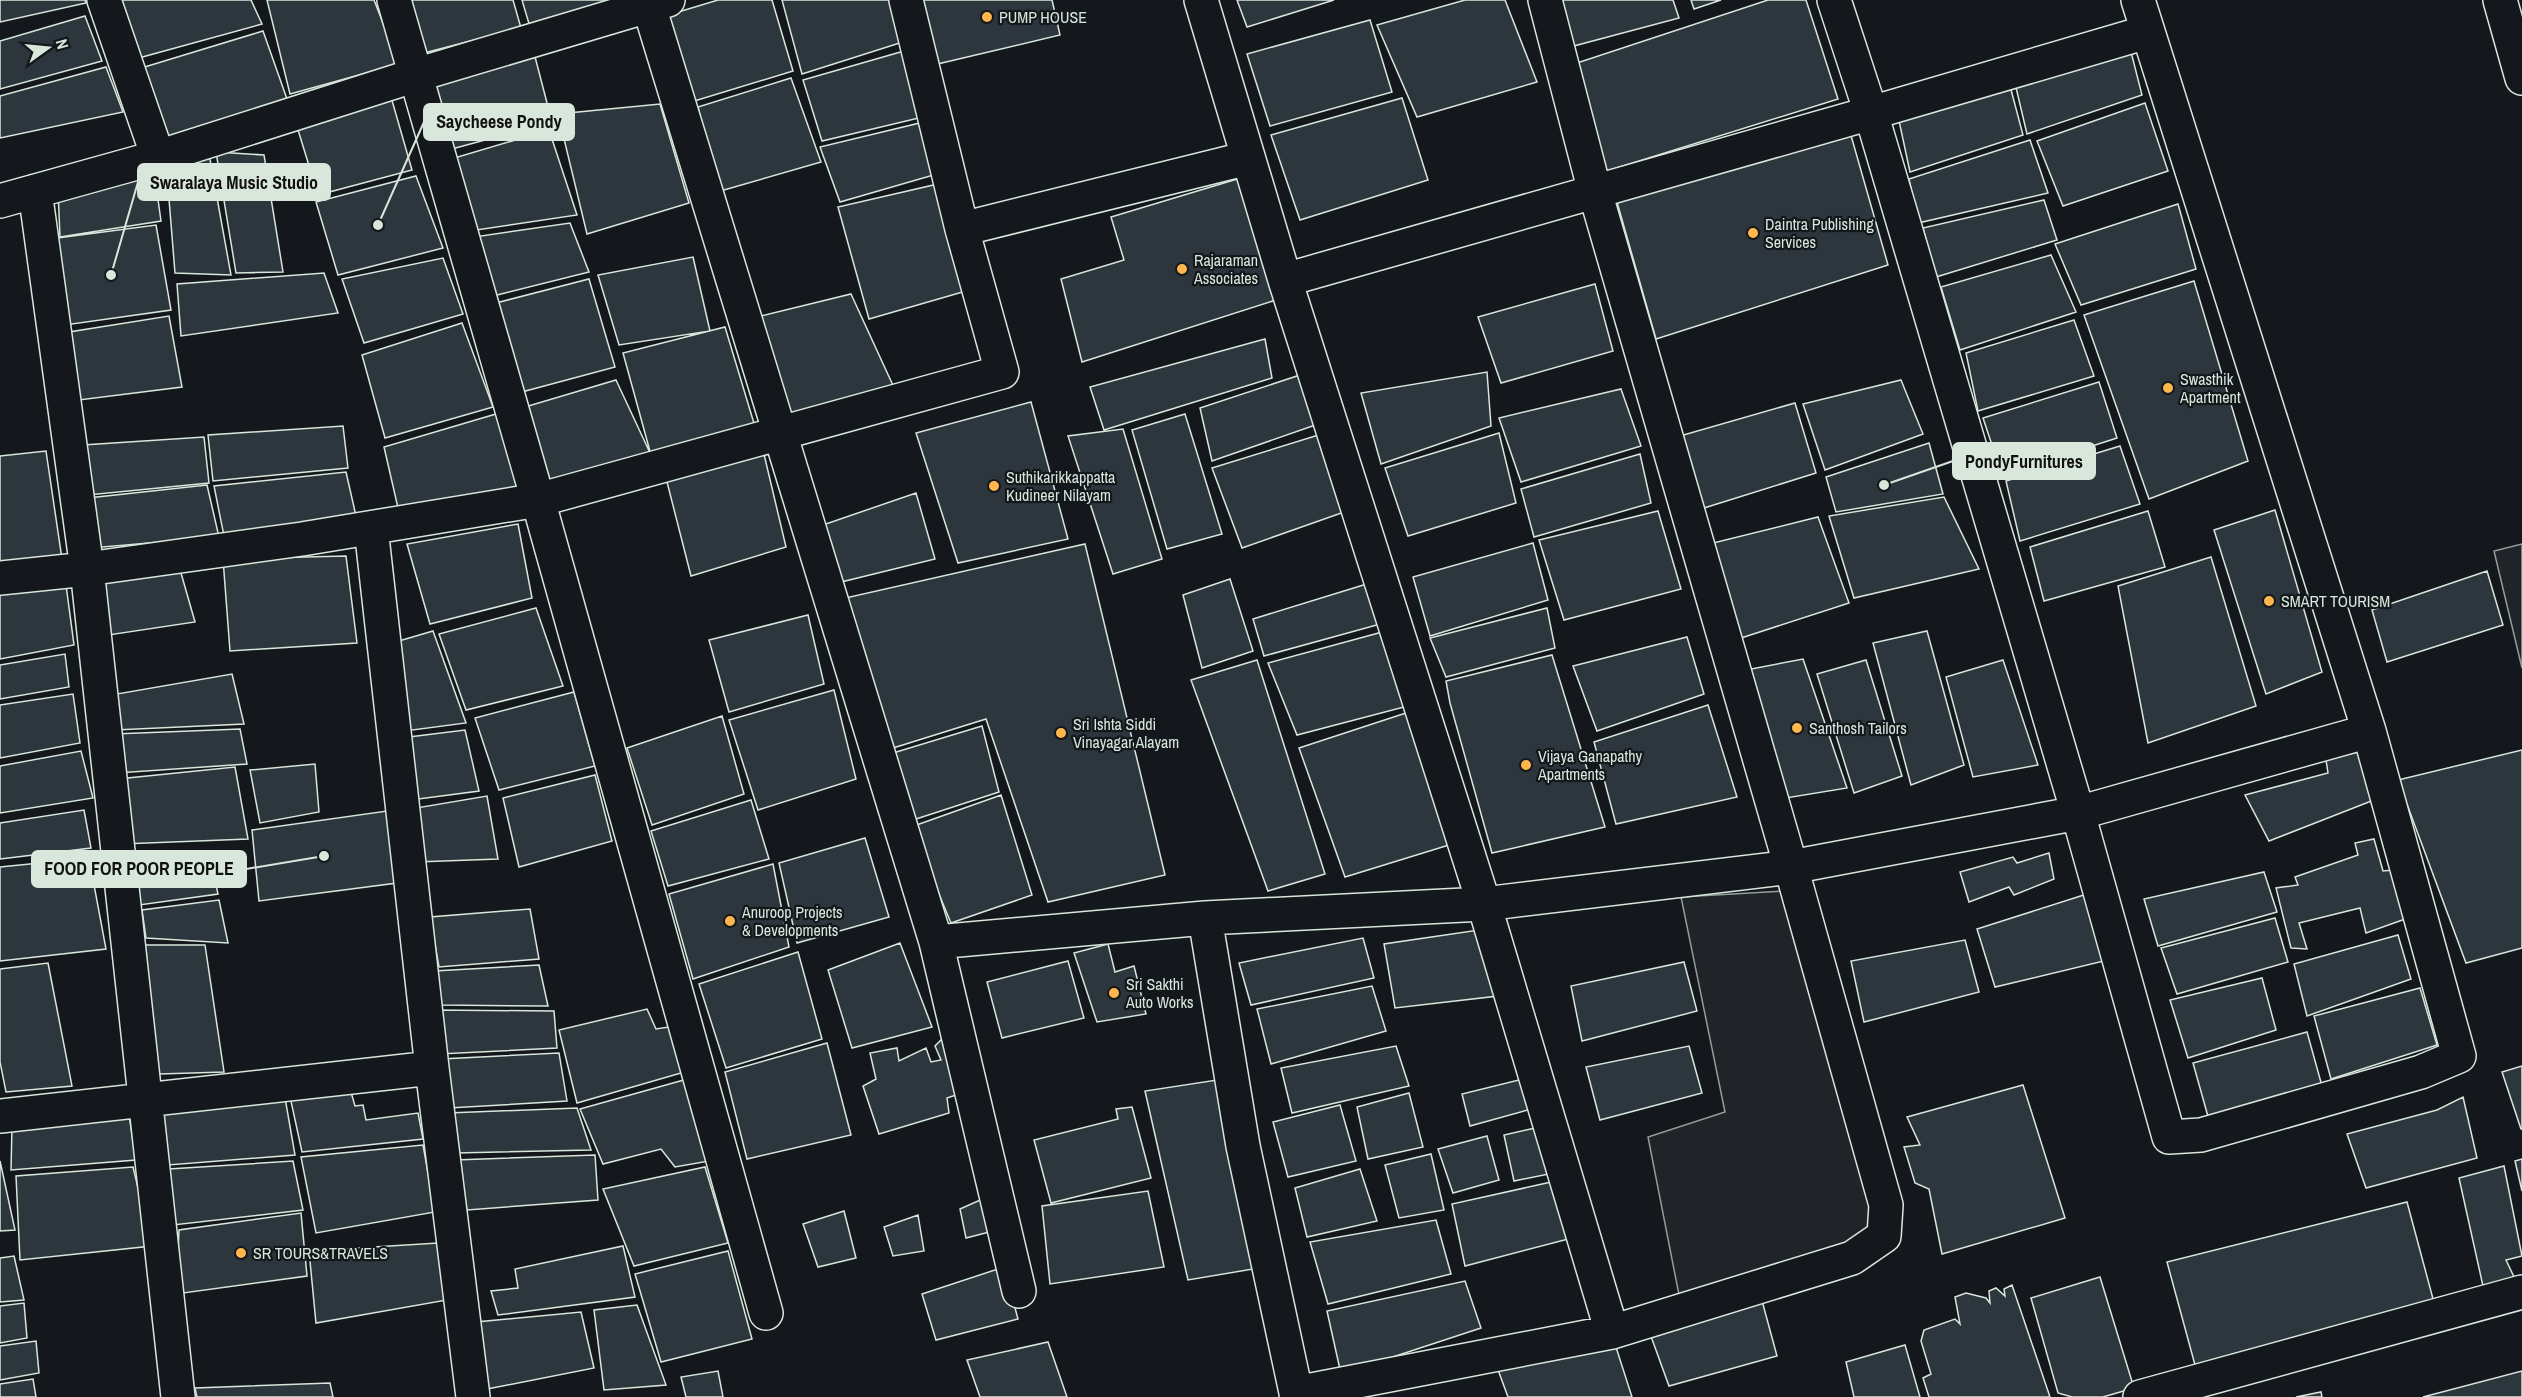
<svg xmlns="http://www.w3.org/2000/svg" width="2522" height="1397" font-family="'Archivo Narrow',sans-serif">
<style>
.green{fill:#202428;stroke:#939e99;stroke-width:1.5}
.building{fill:#2c363c;stroke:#d8e6dc;stroke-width:1.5}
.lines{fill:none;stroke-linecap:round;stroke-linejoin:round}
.street-casing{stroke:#d8e6dc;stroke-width:36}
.street{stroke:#14181c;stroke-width:33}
.poi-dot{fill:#ffb74d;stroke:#14181c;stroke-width:2}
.labels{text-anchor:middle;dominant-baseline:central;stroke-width:4.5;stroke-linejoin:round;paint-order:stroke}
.poi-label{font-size:16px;fill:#d8e6dc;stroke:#14181c;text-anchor:start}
.leader{fill:none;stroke:#d8e6dc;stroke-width:2}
.callout-dot{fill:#d8e6dc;stroke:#14181c;stroke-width:2}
.callout{fill:#d8e6dc;stroke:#d8e6dc;stroke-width:2}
.callout-label{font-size:18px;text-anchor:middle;font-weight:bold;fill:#111}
</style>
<rect width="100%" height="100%" fill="#14181c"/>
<path class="green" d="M2522,544V668L2494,551Z
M1786,891L1879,1207L1873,1231L1849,1250L1680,1300L1648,1137L1725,1112L1681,897Z"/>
<path class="building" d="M0,0H85L86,3L0,22Z
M119,0H251L262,24L135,59Z
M267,0H374L399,64L290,94Z
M410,0H513L521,28L424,53Z
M522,0H631L530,27Z
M718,0H772L793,71L691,102L665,16Z
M782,0H894L906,41L802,74Z
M914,0H1052L1060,35L929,66Z
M1237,0H1334L1247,27Z
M1465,0H1505L1537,82L1417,117L1377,25Z
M1557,0H1673L1679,18L1570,47Z
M1691,0H1721L1694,9Z
M1768,0H1806L1838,99L1607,171L1574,64Z
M85,16L102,61L0,89V41Z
M1370,20L1392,92L1270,126L1247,54Z
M263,31L287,99L162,142L138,69Z
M2129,44L2142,95L2027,134L2014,79Z
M904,51L923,117L822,141L803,80Z
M534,53L552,122L448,150L431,82Z
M106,67L123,112L0,138V96Z
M791,78L821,162L717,192L698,107Z
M2009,82L2023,135L1910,172L1898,116Z
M389,90L412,170L318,195L295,120Z
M1402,98L1428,180L1300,220L1271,135Z
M2145,103L2168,171L2063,206L2037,141Z
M660,104L689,203L587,234L558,114Z
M924,122L937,174L840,202L820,147Z
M549,130L577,215L470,231L451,159Z
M1850,132L1888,265L1656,339L1617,202Z
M2030,140L2048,193L1918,223L1909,179Z
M208,148L231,275L175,273L166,162Z
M216,152L264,155L283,272L236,273Z
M416,176L443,248L338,275L316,202Z
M1244,177L1279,299L1082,362L1061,279L1124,260L1111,217Z
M155,178L161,221L60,237L58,190Z
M938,184L973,289L869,319L838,207Z
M2044,200L2057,240L1936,277L1923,228Z
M2178,204L2196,269L2081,305L2055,244Z
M570,223L589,272L493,296L474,237Z
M156,225L171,310L65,325L50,239Z
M2051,255L2076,312L1960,350L1941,287Z
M693,257L710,331L619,345L598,275Z
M443,258L463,314L364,343L342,279Z
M324,273L338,313L181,336L177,284Z
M589,279L615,367L518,393L492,304Z
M2194,281L2248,461L2149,499L2084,315Z
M1595,284L1613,351L1501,383L1478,317Z
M851,294L896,392L784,414L757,317Z
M169,316L182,387L71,401L63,333Z
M2074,320L2094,376L1978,411L1966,353Z
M462,323L493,407L385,438L362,355Z
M725,327L756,430L651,455L623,353Z
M1265,339L1272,378L1104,430L1090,387Z
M1309,372L1324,422L1212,461L1200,408Z
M1487,372L1491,426L1381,464L1361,393Z
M616,380L651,455L547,486L525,407Z
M1901,380L1923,434L1825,470L1803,404Z
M2099,382L2117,438L2002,475L1983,418Z
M1621,389L1641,446L1521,482L1499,418Z
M1031,402L1068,539L958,563L916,433Z
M1795,403L1816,473L1704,508L1680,436Z
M496,414L520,491L398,508L384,447Z
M1185,414L1222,534L1167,549L1132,430Z
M343,426L348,468L213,481L208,435Z
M1123,429L1162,559L1113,574L1068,436Z
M1325,433L1347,511L1242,548L1212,468Z
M1499,433L1516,503L1408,536L1385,468Z
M204,437L209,483L88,495L83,445Z
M1929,443L1943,494L1836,512L1826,477Z
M2120,446L2140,504L2020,541L2006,481Z
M763,450L786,547L691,576L666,478Z
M46,451L62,559L0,566V456Z
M1640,454L1651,503L1534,537L1521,489Z
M346,472L356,516L224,536L214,486Z
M207,485L219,537L91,548L88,498Z
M916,493L935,559L837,583L820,526Z
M1944,497L1979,569L1854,598L1829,516Z
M2275,510L2322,672L2266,694L2214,530Z
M1658,511L1681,589L1564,620L1539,540Z
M2148,511L2165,567L2044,601L2030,547Z
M1818,517L1849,603L1738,639L1705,545Z
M518,524L532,598L430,624L407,544Z
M1533,543L1548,600L1430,636L1413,577Z
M1085,544L1165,875L1048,902L986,719L893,748L841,599Z
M346,556L357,643L230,651L223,559Z
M2211,557L2256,706L2148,743L2118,586Z
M179,566L195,622L102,636L96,578Z
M2487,571L2503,625L2387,662L2372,610Z
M1230,579L1253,651L1202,668L1183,595Z
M1370,583L1384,623L1264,656L1253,619Z
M66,585L74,645L0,659V594Z
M536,608L563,686L466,710L439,634Z
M1547,608L1555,648L1446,677L1430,638Z
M808,615L824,684L729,712L709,640Z
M433,631L466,723L405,731L392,643Z
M1386,631L1404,707L1297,735L1268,663Z
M1927,631L1964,765L1911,785L1873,643Z
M1687,637L1704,694L1597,731L1573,666Z
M65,654L69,687L0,699V665Z
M1552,655L1605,827L1492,853L1450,703L1446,681Z
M1803,659L1847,788L1786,798L1751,669Z
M1257,660L1325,874L1268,891L1191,680Z
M1866,660L1902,776L1854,793L1817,674Z
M2003,660L2038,765L1973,777L1946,677Z
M232,674L244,724L115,730L111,695Z
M834,690L856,779L758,810L729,720Z
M574,692L595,766L499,790L475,718Z
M73,694L80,743L0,758V705Z
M1708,705L1737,797L1616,824L1594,742Z
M1409,712L1449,845L1345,877L1299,748Z
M722,716L744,794L652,825L627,748Z
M982,726L999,792L913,820L893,753Z
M240,729L247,764L117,773L114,734Z
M465,730L479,791L411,800L401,738Z
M2366,750L2379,798L2269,841L2245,795L2328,773L2326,760Z
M2522,750V948L2466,963L2398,780Z
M81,751L93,798L0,813V766Z
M315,764L319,812L260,823L250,770Z
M235,767L248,839L122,844L118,779Z
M595,775L612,841L519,867L503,798Z
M1001,795L1032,895L951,923L911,827Z
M487,796L498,859L416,862L410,809Z
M751,800L769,859L668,886L651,831Z
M84,810L91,848L0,859V823Z
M387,811L397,883L259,901L252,830Z
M865,838L889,917L797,943L779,863Z
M2374,839L2383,871L2393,870L2408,918L2366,933L2360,908L2299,923L2307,949L2291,948L2276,888L2298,885L2295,877L2358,855L2355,843Z
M209,852L218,894L132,906L127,857Z
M2049,853L2054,879L2014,895L2009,887L1969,902L1960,872L2013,857L2017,863Z
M89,858L106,949L0,961V867Z
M773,864L789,947L693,979L669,894Z
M2264,872L2277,912L2158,946L2144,899Z
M2090,893L2108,960L1995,987L1977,929Z
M219,900L228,943L146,938L142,910Z
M530,909L539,959L439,967L430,917Z
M2275,918L2288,962L2177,994L2161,948Z
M1479,930L1498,996L1395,1008L1384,944Z
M2398,935L2411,979L2307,1016L2294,964Z
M1363,938L1374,978L1251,1005L1239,963Z
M1965,940L1979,992L1864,1022L1851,961Z
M900,943L932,1027L852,1048L828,970Z
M1108,944L1115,972L1134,966L1146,1014L1097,1022L1074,953Z
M143,945H205L224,1072L159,1074Z
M798,952L822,1039L726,1068L699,984Z
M1068,961L1084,1018L1002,1038L987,982Z
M1684,962L1697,1011L1582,1041L1571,986Z
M48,963L72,1086L6,1092L0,1062V969Z
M539,965L548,1006L440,1005L434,971Z
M2262,978L2276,1030L2188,1058L2170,1000Z
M1372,986L1386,1031L1271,1064L1257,1009Z
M2420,988L2437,1045L2331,1079L2314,1016Z
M647,1009L656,1029L675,1026L688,1071L577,1103L559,1030Z
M433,1010L554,1011L557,1048L439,1054Z
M2307,1032L2322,1086L2209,1120L2193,1063Z
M942,1039L959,1094L947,1098L949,1113L879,1134L863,1086L876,1079L870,1053L897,1048L899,1061L926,1048L931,1062L941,1060L935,1046Z
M827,1043L851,1135L747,1159L725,1072Z
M1396,1046L1409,1086L1292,1113L1281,1068Z
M1689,1046L1702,1093L1600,1120L1586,1067Z
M559,1053L567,1101L449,1108L441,1059Z
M2522,1066V1129H2521L2502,1072Z
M691,1078L715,1160L675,1167L661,1149L603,1164L580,1109Z
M1527,1078L1535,1108L1470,1126L1462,1094Z
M1217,1080L1253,1269L1188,1280L1145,1091Z
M349,1085L355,1106L363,1105L366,1120L418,1113L423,1139L302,1152L289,1092Z
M2023,1085L2065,1218L1942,1254L1929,1189L1915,1183L1904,1147L1920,1145L1907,1117Z
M284,1092L295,1155L168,1165L161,1109Z
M1409,1093L1423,1147L1368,1159L1357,1107Z
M2463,1097L2477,1158L2366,1188L2347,1134L2437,1110Z
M1340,1105L1356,1161L1288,1177L1273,1122Z
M1132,1107L1151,1178L1051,1203L1034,1140L1118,1119L1116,1109Z
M577,1108L591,1150L456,1153L448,1113Z
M129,1115L136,1160L11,1170L12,1127Z
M1544,1126L1559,1172L1514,1181L1504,1135Z
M1487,1136L1499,1180L1453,1193L1438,1149Z
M423,1145L435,1212L316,1233L301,1157Z
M1431,1154L1444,1210L1399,1218L1385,1165Z
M595,1155L598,1200L467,1210L455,1160Z
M2522,1159V1191L2515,1161Z
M0,1161L15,1230L0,1231Z
M293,1161L303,1210L173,1225L169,1169Z
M2504,1166L2522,1256L2506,1260L2515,1279L2483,1286L2459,1178Z
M133,1167L152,1246L20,1260L16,1176Z
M705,1167L728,1243L634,1266L603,1189Z
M1360,1169L1377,1221L1307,1237L1295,1188Z
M1556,1181L1576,1237L1465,1266L1452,1204Z
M1148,1191L1164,1267L1050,1284L1042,1206Z
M987,1197L997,1230L966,1238L960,1209Z
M2407,1202L2436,1310L2198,1376L2167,1262Z
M844,1211L856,1258L818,1267L803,1224Z
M301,1213L307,1276L176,1294L179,1230Z
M918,1215L924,1251L893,1256L884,1227Z
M1436,1220L1451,1274L1328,1304L1310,1242Z
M438,1243L447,1300L316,1323L309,1251Z
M623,1246L635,1297L498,1315L491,1291L518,1288L515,1269Z
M728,1251L752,1339L661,1362L635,1274Z
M14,1256L24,1300L0,1302V1258Z
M1004,1267L1018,1319L936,1340L922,1294Z
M2100,1277L2134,1388L2103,1397H2072L2058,1393L2031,1298Z
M1465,1281L1481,1328L1341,1374L1327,1311Z
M2012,1285L2050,1397H1929L1923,1378L1931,1374L1921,1341L1924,1330L1955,1319L1960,1324L1955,1297L1966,1293L1986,1298L1990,1303L1989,1291L1996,1288L2005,1296L2004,1289Z
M1761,1297L1777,1356L1669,1386L1648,1328Z
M24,1303L27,1338L0,1343V1306Z
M637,1305L666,1385L604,1390L594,1310Z
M581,1312L594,1368L482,1390L476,1322Z
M36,1341L39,1373L0,1380V1346Z
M1048,1342L1067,1397H980L967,1360Z
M1615,1344L1632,1397H1508L1497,1367Z
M1905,1345L1920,1397H1854L1846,1362Z
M718,1371L723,1397H686L681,1377Z
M2522,1371V1397H2423Z
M33,1379L36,1397H0V1384Z
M330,1383L333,1397H197L195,1388Z
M2321,1392L2322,1397H2296Z"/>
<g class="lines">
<defs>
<path id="street" d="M104,0L158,157
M394,0L538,500L766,1313
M647,0L936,942L1019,1291
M1201,0L1285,280L1484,904L1612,1332
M1834,0L1871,113L2078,813L2169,1137L2201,1135L2421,1072L2459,1056L2369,731L2138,0
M2500,0L2522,78
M35,191L87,569L178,1397
M0,201L158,157L416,75L668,0
M962,229L1248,158
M1285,280L1871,113L2147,32
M371,528L432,1068L473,1397
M0,578L87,569L302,539L538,500L1002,372L962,229L906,0
M1205,918L1243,1146L1297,1397
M936,942L1205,918L1484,904L1791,867L2078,813L2369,731
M0,1116L432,1068
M1296,1393L1612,1332L1852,1258L1884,1236L1886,1205L1791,867L1595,192L1545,0
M2140,1397L2522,1292"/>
</defs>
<use href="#street" class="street-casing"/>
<use href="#street" class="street"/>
</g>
<g class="poi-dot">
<circle cx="987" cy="17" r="6"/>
<circle cx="1753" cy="233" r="6"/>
<circle cx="1182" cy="269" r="6"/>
<circle cx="2168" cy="388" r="6"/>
<circle cx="994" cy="486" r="6"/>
<circle cx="2269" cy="601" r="6"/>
<circle cx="1797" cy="728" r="6"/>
<circle cx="1061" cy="733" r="6"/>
<circle cx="1526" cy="765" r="6"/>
<circle cx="730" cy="921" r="6"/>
<circle cx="1114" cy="993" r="6"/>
<circle cx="241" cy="1253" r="6"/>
</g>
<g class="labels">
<g class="poi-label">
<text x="999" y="17">PUMP HOUSE</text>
<text x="1765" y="224">Daintra Publishing<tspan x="1765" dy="18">Services</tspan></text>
<text x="1194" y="260">Rajaraman<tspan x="1194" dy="18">Associates</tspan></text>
<text x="2180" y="379">Swasthik<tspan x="2180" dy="18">Apartment</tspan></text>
<text x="1006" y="477">Suthikarikkappatta<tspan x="1006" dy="18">Kudineer Nilayam</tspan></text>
<text x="2281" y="601">SMART TOURISM</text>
<text x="1073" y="724">Sri Ishta Siddi<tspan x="1073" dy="18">Vinayagar Alayam</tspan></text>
<text x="1809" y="728">Santhosh Tailors</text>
<text x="1538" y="756">Vijaya Ganapathy<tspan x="1538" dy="18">Apartments</tspan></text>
<text x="742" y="912">Anuroop Projects<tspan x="742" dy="18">&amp; Developments</tspan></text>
<text x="1126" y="984">Sri Sakthi<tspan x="1126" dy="18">Auto Works</tspan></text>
<text x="253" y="1253">SR TOURS&amp;TRAVELS</text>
</g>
</g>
<path class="leader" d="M378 225L424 122M111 275L138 182M1884 485L1953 461M324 856L246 869"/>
<g class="callout-dot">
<circle cx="378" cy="225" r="6"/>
<circle cx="111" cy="275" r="6"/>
<circle cx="1884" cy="485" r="6"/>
<circle cx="324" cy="856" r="6"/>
</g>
<g class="callout">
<rect x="424" y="104" width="150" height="36" rx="6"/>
<rect x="138" y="164" width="192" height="36" rx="6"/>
<rect x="1953" y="443" width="142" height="36" rx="6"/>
<rect x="32" y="851" width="214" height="36" rx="6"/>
</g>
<g class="callout-label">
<text x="499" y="128">Saycheese Pondy</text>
<text x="234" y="189">Swaralaya Music Studio</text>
<text x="2024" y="468">PondyFurnitures</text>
<text x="139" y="875">FOOD FOR POOR PEOPLE</text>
</g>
<g transform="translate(48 48) rotate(75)" stroke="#14181c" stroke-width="4.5" paint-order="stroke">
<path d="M0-4.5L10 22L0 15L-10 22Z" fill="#d8e6dc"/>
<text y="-9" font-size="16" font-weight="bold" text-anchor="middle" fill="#d8e6dc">N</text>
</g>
</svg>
